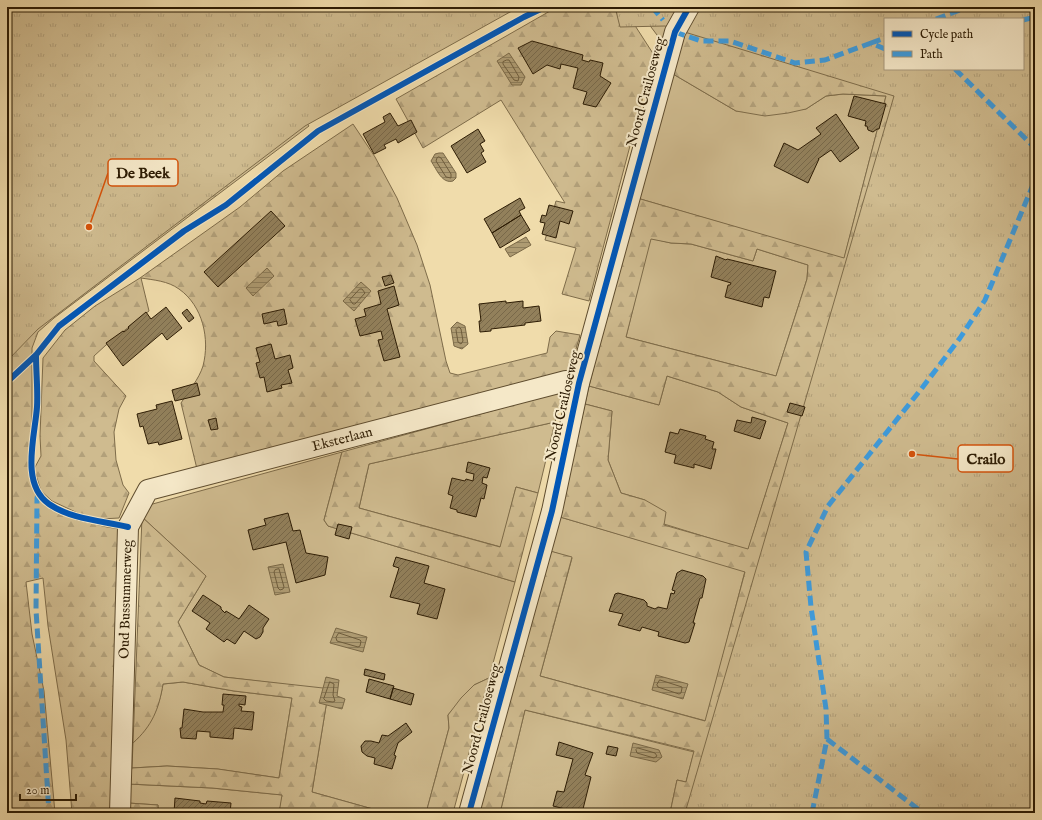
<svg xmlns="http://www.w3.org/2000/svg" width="1042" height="820" font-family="'IM FELL English',serif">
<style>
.grass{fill:#cfbb8f;stroke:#7e6c4a}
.forest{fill:url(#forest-firs);stroke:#7e6c4a;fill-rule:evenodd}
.park{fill:url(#park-tufts);stroke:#7e6c4a;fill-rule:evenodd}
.water{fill:url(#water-rules);stroke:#7a6846}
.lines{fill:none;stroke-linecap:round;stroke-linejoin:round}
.shore{stroke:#6e5c3b;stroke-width:1}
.building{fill:url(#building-hatch);stroke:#2d1c04}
.minor-casing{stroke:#5e4c2e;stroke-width:22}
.minor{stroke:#f5e8c8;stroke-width:20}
.quiet{stroke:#3d9bdd;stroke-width:5;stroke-dasharray:10 5;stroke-linecap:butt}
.cycleway-casing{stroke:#f5e8c8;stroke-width:8}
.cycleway{stroke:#0057b8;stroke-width:6}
.labels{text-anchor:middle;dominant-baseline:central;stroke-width:4;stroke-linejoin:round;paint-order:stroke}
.street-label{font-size:14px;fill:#2d1c04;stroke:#f5e8c8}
.leader{fill:none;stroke:#d5530b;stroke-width:1.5}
.callout-dot{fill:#d5530b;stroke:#f5e8c8;stroke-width:1.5}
.callout{fill:#f5e8c8;stroke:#d5530b;stroke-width:1.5}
.callout-label{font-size:15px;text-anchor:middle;font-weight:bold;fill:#2d1c04}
</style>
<defs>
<pattern id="forest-firs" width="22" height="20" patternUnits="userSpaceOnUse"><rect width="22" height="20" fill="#cfbb8f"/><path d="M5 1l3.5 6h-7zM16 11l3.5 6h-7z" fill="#b2a07a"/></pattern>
<pattern id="park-tufts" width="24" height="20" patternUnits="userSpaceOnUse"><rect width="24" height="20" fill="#cfbb8f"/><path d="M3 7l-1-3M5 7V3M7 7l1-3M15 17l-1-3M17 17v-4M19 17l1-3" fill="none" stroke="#b2a07a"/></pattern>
<pattern id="water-rules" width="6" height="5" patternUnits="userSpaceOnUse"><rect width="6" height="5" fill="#ae9b72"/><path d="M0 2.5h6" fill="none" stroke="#8e7e5b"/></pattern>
<pattern id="building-hatch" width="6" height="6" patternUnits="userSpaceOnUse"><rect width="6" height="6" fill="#92805b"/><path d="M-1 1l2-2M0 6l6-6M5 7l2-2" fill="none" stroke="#786849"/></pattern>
</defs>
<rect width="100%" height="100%" fill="#f0dcab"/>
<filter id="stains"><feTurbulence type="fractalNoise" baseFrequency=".005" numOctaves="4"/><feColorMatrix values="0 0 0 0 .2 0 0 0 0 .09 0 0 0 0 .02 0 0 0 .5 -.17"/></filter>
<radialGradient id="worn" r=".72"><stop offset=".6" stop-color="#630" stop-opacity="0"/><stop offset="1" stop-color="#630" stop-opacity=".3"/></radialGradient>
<path class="grass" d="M636,7L672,12L662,40L660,39Z
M673,74L736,111L806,109L826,96L843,94L886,96L844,259L637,198Z
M650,238L671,243L691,244L753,261L757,249L808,265L807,279L776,376L626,337Z
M667,376L718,392L741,407L788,423L748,550L664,524L645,500L621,493L608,460L612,411L585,404L589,386L659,405Z
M555,422L538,493L516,487L501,547L359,508L369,464Z
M342,452L324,520L328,526L515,582L489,678L474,685L448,715L449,728L426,813H387L312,792L327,700L332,690L224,677L199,665L178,622L206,576L142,517L149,505Z
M560,517L745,571L706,721L540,676L572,558L550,551Z
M183,682L234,691L292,698L279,778L217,769L167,766L132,768L133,743C151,726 159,708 163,684Z
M525,710L694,752L686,782L677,780L670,813H500Z
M128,784L212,788L283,795L279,813H158V805L128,803Z"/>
<path class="forest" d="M7,7H231L309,126L54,318L38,332L32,348V426L29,459L30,479L36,493L50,509L77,520L107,527L120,529L111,813H72L66,740L48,626L43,578L26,582L32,634L44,691L55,813H7Z
M557,7H623L654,55L589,301L562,294L576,248L545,240L556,201L565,203L501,100L423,148L396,99Z
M1035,7V154L803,813H670L677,780L686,782L694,751L525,710L500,813H479L550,551L572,557L540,676L705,721L745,572L560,517L585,404L612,411L608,460L621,493L645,500L666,512L664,525L748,549L788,423L741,407L718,392L667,376L659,405L589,386L637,198L844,258L886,96L843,94L826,96L806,109L788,113L765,116L736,111L673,74L687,28ZM885,19H1023V69H885ZM651,239L671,243L691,244L753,261L757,249L808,265L807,279L776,376L626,337Z
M353,124L375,157L397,198L417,245L430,285L446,361L450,373L458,375L547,353L550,337L556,331L580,335L570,370L197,469L181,403C188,392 199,379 203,366C210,339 203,306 179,289C168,281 154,280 141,278L149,311L106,345L94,356V361L126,396L119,409L114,432L116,460L123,485L129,493L119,518L101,519L82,515L52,501L41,491L34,469L41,456L40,436L43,358L65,330L95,306L140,278L240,207L283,171Z
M564,391L555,422L369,464L359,508L500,547L516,487L538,493L515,582L328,526L324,520L342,452Z
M142,517L206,576L178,622L199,665L224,677L332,689L327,700L312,792L387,813H279L282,795L212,788L128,784L132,768L167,766L218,769L279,778L292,698L234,691L183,682L163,684C159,709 152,726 133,743Z
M489,678L453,813H426L449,728L448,715L461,698L474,685Z
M128,803L158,805V813H128Z"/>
<path class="park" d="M7,7H519L305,126L38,329L7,361Z
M615,7H1035V813H685L894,96L665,26L620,27ZM885,19H1023V69H885Z"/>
<path class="water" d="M509,53L525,77L521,85H512L497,61Z
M439,153H443L456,173V178L453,181C442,184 437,170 431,161L435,154Z
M526,237L531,245L510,257L505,249Z
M267,268L274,276L253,296L246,288Z
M361,282L371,291L354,311L343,301Z
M457,322L465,326L468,344L462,349L454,346L451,328Z
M283,564L290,592L275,595L268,567Z
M336,628L367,637L363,652L330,643Z
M656,675L688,684L683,699L652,690Z
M326,677L339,680L337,696L345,699L342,709L319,703Z
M633,743L659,750L662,757L656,762L630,756Z"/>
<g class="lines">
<path class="shore" d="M507,60H509L519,77L518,81L514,80L503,64V62Z
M439,157L441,158L451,174V178L446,177L436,161L437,158Z
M360,289H362L365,293L355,304H353L350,300Z
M459,327L461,329L463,341L461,344L458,342L456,330Z
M279,569L284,587L283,589L280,590L278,588L274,572L275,570Z
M339,633L360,640L361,641L360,646L358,647L337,641L336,638Z
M660,680L682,687V688L681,693L679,694L658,687L657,685Z
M330,682L334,684L333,695L335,701L333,702L326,701L324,699Z
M638,748L655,753L657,756L654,758L637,753L636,750Z"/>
</g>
<path class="building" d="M532,41L583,55L582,60L589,62L590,60L603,63L600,76L611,83L596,107L583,104L587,92L573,88L578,68L561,64L560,69L547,65L533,74L518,48Z
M854,96L886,104L879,129H877L873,132L868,130L867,126H865L866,121L848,116Z
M390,113L398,126L411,120L417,132L398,143L396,139L384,145L386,148L374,154L363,134L385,122L383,117Z
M836,114L859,148L840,162L831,150L818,159H819L808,183L774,166L784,143L798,150L821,134L816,128Z
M478,129L485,141L480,144L484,151L481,153L486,162L467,173L451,146Z
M520,198L525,208L519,211L521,215L492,233L484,219Z
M549,205L573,211L569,224L560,221L556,238L542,234L545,223L540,222L542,215L546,216Z
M271,211L285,226L218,287L204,272Z
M521,215L530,230L500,248L492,233Z
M716,256L726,260L727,259L776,271L769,298L764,297L762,307L725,297L728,285H730L731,283L711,277Z
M391,275L394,283L385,286L382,277Z
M394,286L399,305L387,309L400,357L384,361L378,340L383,339L381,331L360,336L355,319L366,316L364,309L381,304L378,291Z
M506,301V303L523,301V308L539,306L541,321L525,323V325L491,329V331L480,332L479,321H481L479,304Z
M166,307L182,328L167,340L162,333L123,366L106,343L123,331L124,332L129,328L128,327L146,312L151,319Z
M187,309L194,318L189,322L182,313Z
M284,309L287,324L278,326L277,321L264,324L262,314Z
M271,344L275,359L290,355L293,368L288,370L292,383L281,385L282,388L267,392L264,377L260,378L256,363L260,362L256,348Z
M197,383L200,395L175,401L172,390Z
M172,401L182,439L159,445L158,442L148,444L143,426L140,427L137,414L157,409L156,405Z
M790,403L805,407L802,416L787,412Z
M752,417L766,421L760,439L734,431L737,420L751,423Z
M216,418L218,429L211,430L208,420Z
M680,429L706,436L705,439L714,442L712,449H716L711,469L694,464V468L674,463L676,455L665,452L670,432L678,434Z
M468,462L490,468L487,478L483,477L482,483L487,485L484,499L481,498L476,517L457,512V510L450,508L453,496L448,494L452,478L465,481L466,479L473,481L474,474L466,472Z
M288,513L293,531L300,530L306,553L328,557L325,575L296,583L286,542L253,550L248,530L266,525L264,519Z
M338,524L352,527L349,539L335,535Z
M396,557L429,566L424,583L445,589L437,619L417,614L420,604L390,597L399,568L393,566Z
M682,570L703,576L706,579L702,598H700L693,623H695L689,642L685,643L658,636L659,632L642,627L640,631L618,625L623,614L609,611L615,594L618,593L644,600L647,603V606L655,609L658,607L667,609L671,593L674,594L675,591L672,590L677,573Z
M203,595L221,607V609L225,613L226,611L239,619L249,605L269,619L263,628V632L260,637L256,639L244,631L235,644L227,639L224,642L206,629L210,623L192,611Z
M365,669L385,674L384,680L364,675Z
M369,679L394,686L390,699L366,692Z
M393,688L414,694L411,705L390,699Z
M223,694L246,696L245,705L239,704V706L242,707L241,711L254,712L252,730L234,728L233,739L210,737V732L197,731L196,739L181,738L180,728H182L184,709L203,712H223L224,705H222Z
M406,723L412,732L398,743L394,755L396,756L392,769L374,764L375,758L367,756L362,752L361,746L365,741H371L379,743L382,735L388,736Z
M559,742L593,753L585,775L591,777L582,813L553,806L557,791L564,792L573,759L556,755Z
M608,746L618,748L616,756L606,754Z
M175,798L200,801V803L206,804L207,801L231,803L230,813H174Z"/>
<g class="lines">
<defs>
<g id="minor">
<path id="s1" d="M120,813L128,527L148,490L566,381L579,383"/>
<path d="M469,813L552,511L579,383L675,32L689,7"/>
</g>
</defs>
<use href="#minor" class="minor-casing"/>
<use href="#minor" class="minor"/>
<path class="quiet" d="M652,7L663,20
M936,19L968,7
M1023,20L1035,17
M675,32L701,41H730L795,63L825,60L871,43L885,49
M871,43L885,38
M955,69L1035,148
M39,494L37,498L36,610L49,813
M827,739L923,813
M812,813L827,739L826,709L811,607L806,552L828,506L922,388L960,338L985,300L1035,180"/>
<defs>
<path id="cycleway" d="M36,355C36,372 38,390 37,407C35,436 20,484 49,504C70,519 103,521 128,527
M7,382L36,355L59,326L184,231L226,205L318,131L524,17L545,7
M469,813L552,511L579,383L675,32L689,7"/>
</defs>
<use href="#cycleway" class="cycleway-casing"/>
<use href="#cycleway" class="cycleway"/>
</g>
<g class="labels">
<g class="street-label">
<text transform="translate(646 92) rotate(-75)">Noord Crailoseweg</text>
<text transform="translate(563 406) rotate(-77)">Noord Crailoseweg</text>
<text stroke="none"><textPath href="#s1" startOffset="529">Eksterlaan</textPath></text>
<text stroke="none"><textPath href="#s1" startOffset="214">Oud Bussummerweg</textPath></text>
<text transform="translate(482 719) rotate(-75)">Noord Crailoseweg</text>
</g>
</g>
<path class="leader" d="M89 227L108 173M912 454L958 459"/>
<g class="callout-dot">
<circle cx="89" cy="227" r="4"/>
<circle cx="912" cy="454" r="4"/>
</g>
<g class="callout">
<rect x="108" y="159" width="70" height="27" rx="4"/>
<rect x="958" y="445" width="55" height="27" rx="4"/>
</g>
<g class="callout-label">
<text x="143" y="178">De Beek</text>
<text x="986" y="464">Crailo</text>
</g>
<rect width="1042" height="820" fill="none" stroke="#f0dcab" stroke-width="24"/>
<rect x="8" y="8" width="1026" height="804" fill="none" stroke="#2d1c04" stroke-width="2"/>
<rect x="12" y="12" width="1018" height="796" fill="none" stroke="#2d1c04"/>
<rect x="884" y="18" width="140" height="52" fill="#f5e8c8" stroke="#a5967a"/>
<rect x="892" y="31" width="20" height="6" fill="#0057b8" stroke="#a5967a"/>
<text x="920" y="38" font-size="12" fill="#2d1c04">Cycle path</text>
<rect x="892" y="51" width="20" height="6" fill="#3d9bdd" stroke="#a5967a"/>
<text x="920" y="58" font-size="12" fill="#2d1c04">Path</text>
<path d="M20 794v6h56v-6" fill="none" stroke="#2d1c04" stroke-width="2"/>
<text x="26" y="794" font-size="12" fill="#2d1c04" stroke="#f5e8c8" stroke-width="3" paint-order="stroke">20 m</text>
<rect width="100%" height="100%" filter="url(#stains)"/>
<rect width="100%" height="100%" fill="url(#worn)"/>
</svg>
